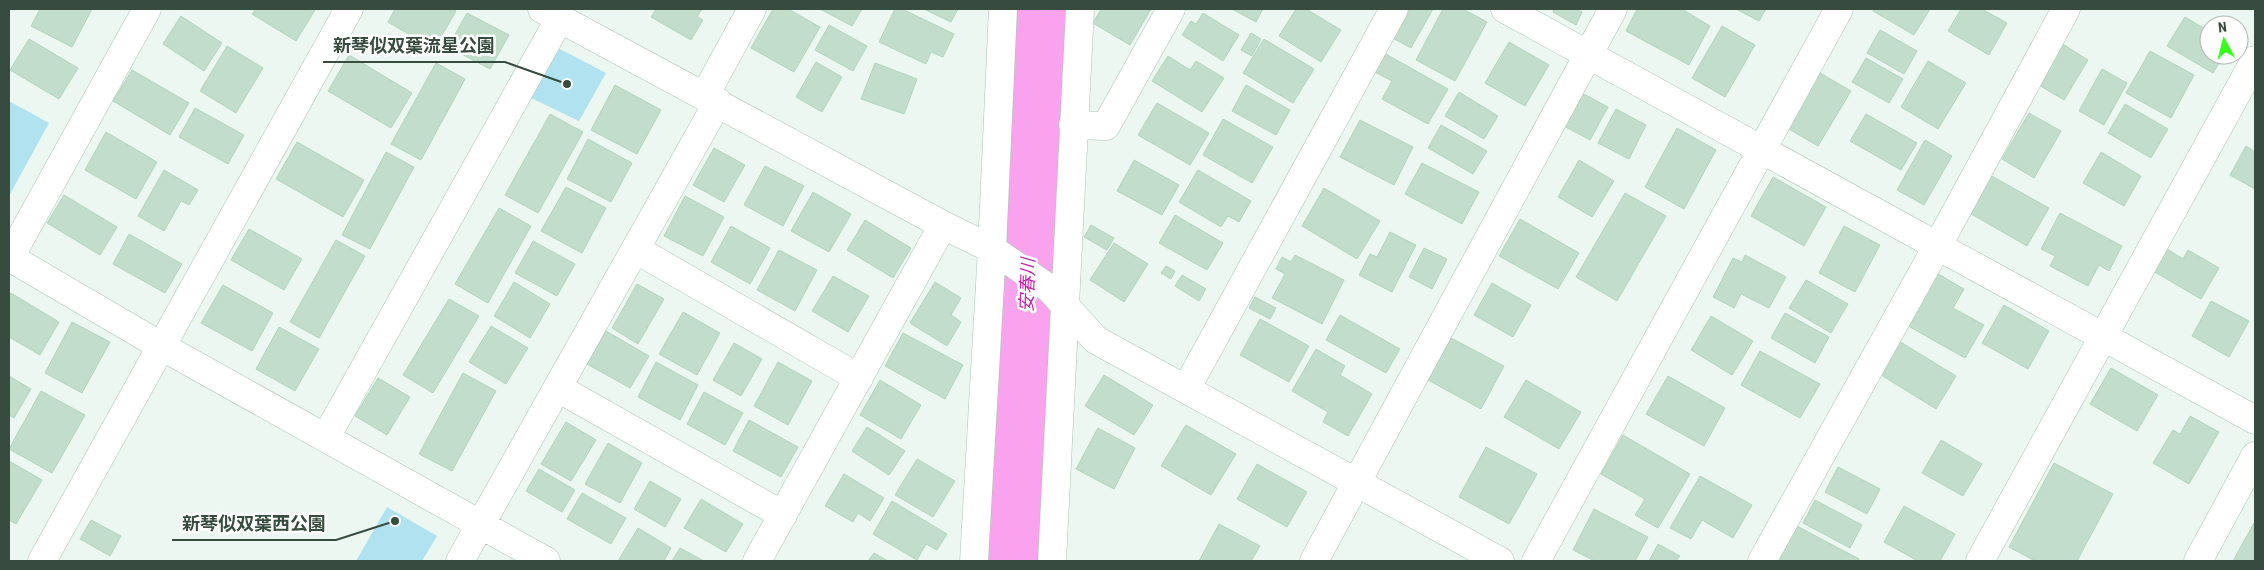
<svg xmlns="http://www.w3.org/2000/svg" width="2264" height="570" font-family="'Roboto Condensed','Noto Sans JP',sans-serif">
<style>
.green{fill:#b0e3ef}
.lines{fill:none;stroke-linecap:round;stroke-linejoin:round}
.river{stroke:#f9a2ed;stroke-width:59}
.building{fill:#c2ddcb;stroke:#b1d6bd}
.street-casing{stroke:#acc4b5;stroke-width:29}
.street{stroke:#fff;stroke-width:28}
.labels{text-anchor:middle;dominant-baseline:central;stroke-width:5;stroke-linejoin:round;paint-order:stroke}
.water-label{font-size:18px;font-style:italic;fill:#c722ad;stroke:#fff}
.leader{fill:none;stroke:#374c3e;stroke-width:2}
.callout-dot{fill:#374c3e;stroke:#fff;stroke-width:2}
.callout-label{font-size:18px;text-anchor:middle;font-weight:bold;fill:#374c3e;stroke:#fff;stroke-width:5;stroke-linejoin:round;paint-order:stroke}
</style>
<rect width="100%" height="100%" fill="#ebf7f0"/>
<path class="green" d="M556,47L606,73L579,121L527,96Z
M9,101L49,123L9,196Z
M387,507L437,536L422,561H356Z"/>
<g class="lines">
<path class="river" d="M1015,561L1039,9"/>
</g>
<path class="building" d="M40,9H92L72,47L31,26Z
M256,9H314L315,10L296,41L252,14Z
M395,9H453L456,11L434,49L388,22Z
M656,9H702L697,17L703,20L691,40L651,17Z
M773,9H788L820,27L794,72L751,48Z
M820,9H862L852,26Z
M895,9H902L954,34L943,57L931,52L926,64L879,42Z
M924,9H958L951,22Z
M1101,9H1151L1130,45L1093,23Z
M1232,9H1263L1256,22Z
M1296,9H1306L1341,30L1321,62L1279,36Z
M1401,9H1433L1411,48L1387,35Z
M1443,9H1463L1487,22L1455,81L1416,60Z
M1554,9H1575L1582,12L1576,25L1553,12Z
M1637,9H1682L1710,26L1689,65L1626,31Z
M1736,9H1766L1759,21Z
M1874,9H1930L1914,35L1873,11Z
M1961,9H1982L2007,23L1989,55L1948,31Z
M467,13L509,35L490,69L448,47Z
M1203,13L1239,35L1223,61L1182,35L1191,21L1196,24Z
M181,16L222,43L204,71L163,44Z
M2185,17L2209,31V55H2224L2213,73L2167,46Z
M829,25L867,46L853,71L815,50Z
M1722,26L1755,45L1725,97L1692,78Z
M1880,30L1917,51L1904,74L1867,53Z
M1251,33L1261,39L1252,56L1241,50Z
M29,39L78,68L59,99L10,70Z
M1264,39L1314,69L1293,103L1243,73Z
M2058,41L2088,60L2064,100L2034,82Z
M1509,42L1549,65L1525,106L1485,83Z
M227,46L263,68L236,113L200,91Z
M2150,51L2194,75L2171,118L2126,93Z
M1384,53L1448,89L1428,124L1382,99L1392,81L1373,71Z
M349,55L412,93L391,128L328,91Z
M1168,56L1190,70L1196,61L1224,78L1202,112L1152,81Z
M1866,58L1903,79L1889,103L1852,82Z
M1928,61L1966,83L1938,129L1901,107Z
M816,62L842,77L822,112L796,97Z
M436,63L465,79L421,160L391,144Z
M875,63L917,79L904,114L861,99Z
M2102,69L2127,83L2104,125L2079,111Z
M132,70L189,103L170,135L113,101Z
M1820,73L1851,91L1818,146L1787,128Z
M615,85L661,110L637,154L591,130Z
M1246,85L1290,110L1276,135L1232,111Z
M1459,92L1498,116L1484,139L1445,116Z
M1580,92L1608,107L1590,140L1562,125Z
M1157,103L1209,133L1190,165L1138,135Z
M2125,104L2168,129L2151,158L2108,133Z
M195,108L244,135L228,164L179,137Z
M1616,109L1646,125L1629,159L1598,143Z
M2029,113L2061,131L2034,178L2002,159Z
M550,114L583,132L538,213L505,195Z
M1866,114L1917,143L1901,170L1850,141Z
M1223,119L1273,147L1252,183L1203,155Z
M1360,120L1413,147L1394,185L1340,157Z
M1441,125L1487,151L1473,174L1428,148Z
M1677,128L1716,150L1684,209L1645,187Z
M106,132L157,162L136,199L85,170Z
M588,139L632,163L611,202L567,179Z
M1925,140L1952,156L1924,205L1897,190Z
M297,142L364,180L343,217L276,179Z
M2246,146L2255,152V189L2230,175Z
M714,148L745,165L724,202L693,185Z
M386,152L414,167L370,249L342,235Z
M2101,152L2141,176L2124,206L2083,183Z
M1134,160L1179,185L1162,215L1117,191Z
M1579,160L1614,181L1592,217L1558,197Z
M1422,163L1479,192L1462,224L1405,194Z
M765,166L804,186L783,226L744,205Z
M164,170L198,190L189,205L181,201L164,231L138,216Z
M1198,170L1251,201L1239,222L1228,216L1221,227L1179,202Z
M1988,174L2049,208L2027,246L1966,211Z
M1773,177L1826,207L1804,246L1751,216Z
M566,187L606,208L582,253L541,231Z
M1324,188L1380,221L1357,259L1302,226Z
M813,192L851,214L829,252L791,231Z
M1625,193L1666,216L1617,301L1576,277Z
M64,195L117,227L100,255L47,223Z
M685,196L724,217L703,256L664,236Z
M499,208L531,226L488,303L455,284Z
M2060,213L2122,246L2109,271L2099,265L2088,286L2050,266L2055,256L2041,249Z
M1175,215L1223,243L1207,270L1159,243Z
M1520,219L1579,253L1558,289L1499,256Z
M865,220L911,248L893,278L847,250Z
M1091,225L1114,238L1107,250L1084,237Z
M731,226L770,248L750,284L711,262Z
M1844,226L1880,245L1855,292L1819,273Z
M249,229L302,259L284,290L231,260Z
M1390,232L1416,245L1392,292L1359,275L1370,254L1377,257Z
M129,234L182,264L165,293L113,264Z
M336,240L365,256L319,338L290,322Z
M533,241L575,264L557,296L515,273Z
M1114,243L1148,264L1124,302L1090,280Z
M1424,248L1447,259L1432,289L1409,277Z
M2167,249L2183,259L2188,250L2219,268L2201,299L2153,271Z
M779,250L817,270L795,311L757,290Z
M1295,255L1344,280L1322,324L1272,298L1285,274L1276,269L1282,257L1291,262Z
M1745,255L1786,277L1769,308L1741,294L1734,308L1713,297L1733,258L1742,262Z
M1166,266L1175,271L1171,279L1161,273Z
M1933,271L1964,289L1953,308L1984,325L1965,358L1903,323Z
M1182,275L1206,289L1199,301L1175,286Z
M833,276L869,296L848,332L812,311Z
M1806,280L1848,304L1831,333L1789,308Z
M514,282L550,304L530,338L494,316Z
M935,282L961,298L951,315L961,322L947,346L910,323Z
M1492,283L1531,305L1513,337L1474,315Z
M637,284L664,299L638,344L612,328Z
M223,285L273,313L252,351L201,323Z
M11,293L59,322L40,355L9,337V296Z
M1255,297L1276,308L1270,319L1249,308Z
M449,299L479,316L433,393L403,375Z
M2211,301L2249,321L2229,357L2192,336Z
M2004,305L2049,331L2028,369L1982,343Z
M683,312L720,333L697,375L659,354Z
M1785,313L1829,337L1815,363L1771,338Z
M1340,315L1400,349L1386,373L1326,340Z
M1711,316L1753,341L1732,375L1691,350Z
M1260,319L1309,346L1289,382L1240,355Z
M72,322L110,342L82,393L45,373Z
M491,326L528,348L506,384L469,362Z
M279,327L319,349L295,391L256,369Z
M606,331L649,356L630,388L587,364Z
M903,333L963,365L945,399L885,366Z
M1451,338L1504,366L1481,409L1428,380Z
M1899,341L1956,376L1936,409L1878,373Z
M734,343L762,359L741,396L713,380Z
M1316,349L1345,366L1340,375L1372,394L1348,436L1323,422L1328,412L1292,391Z
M1760,351L1820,384L1800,418L1741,385Z
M656,362L698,385L680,420L638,397Z
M778,362L812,381L788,425L754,406Z
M2111,368L2158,395L2137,431L2090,404Z
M463,373L496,391L452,471L419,454Z
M1104,375L1153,405L1134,435L1085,406Z
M9,376L31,389L14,418L9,415Z
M1668,376L1725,408L1704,446L1646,414Z
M378,378L410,397L387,435L355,416Z
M880,380L921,405L901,439L860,415Z
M1526,380L1581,412L1559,449L1504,417Z
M41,391L85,415L52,473L9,449Z
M704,392L743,413L725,445L687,424Z
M2190,416L2219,432L2189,484L2153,463L2173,430L2180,434Z
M749,420L798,447L781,477L733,451Z
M566,422L596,440L571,481L541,464Z
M1186,425L1236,454L1211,495L1161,466Z
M867,427L905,451L889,475L852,451Z
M1098,428L1135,448L1114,489L1076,469Z
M1623,435L1690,474L1658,528L1635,515L1645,499L1601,474Z
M1941,440L1982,464L1963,496L1922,473Z
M608,443L642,463L620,503L585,484Z
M1486,447L1537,474L1509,524L1459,497Z
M917,459L955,481L933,517L895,495Z
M9,461L42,480L16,524L9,520Z
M2054,463L2113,494L2077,561H2035L2009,547Z
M1257,464L1307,492L1287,527L1237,499Z
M1838,467L1880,489L1867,514L1825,492Z
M539,469L575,490L562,512L526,491Z
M844,474L884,498L870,521L858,513L853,522L825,506Z
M1700,476L1752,505L1733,538L1702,520L1691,539L1670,528Z
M650,481L681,499L665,527L634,509Z
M582,493L626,518L611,544L567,519Z
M701,499L743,524L726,552L684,528Z
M1815,500L1862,525L1850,548L1803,523Z
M892,501L947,534L937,550L926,544L917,560L873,534Z
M1904,506L1955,534L1940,561H1918L1884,542Z
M1594,509L1648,537L1635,561H1595L1573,550Z
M91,520L121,536L110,556L80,539Z
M2254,523L2255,561H2233Z
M1219,524L1260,546L1251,561H1199Z
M1793,524L1859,559L1858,561H1772Z
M638,528L671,548L664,561H618Z
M1658,544L1680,556L1676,561H1649Z
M680,548L704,561H672Z
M874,553L888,561H868Z"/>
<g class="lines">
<defs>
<path id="street" d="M542,9L943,225L992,249L1050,289L1096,340L1500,561
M1505,9L2255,420
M705,95L752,9
M1073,125L1106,126L1171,9
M637,250L859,378
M9,257L161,346L546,561
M9,259L147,9
M558,388L783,515
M1186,389L1394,9
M326,437L560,18
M42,561L349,9
M460,561L718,102
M757,561L943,225
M974,561L992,249L1003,9
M1052,561L1080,9
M1314,561L1613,9
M1536,561L1839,9
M1762,561L1938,245L2066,9
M1980,561L2255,60
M2198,561L2255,456"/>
</defs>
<use href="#street" class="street-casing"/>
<use href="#street" class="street"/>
</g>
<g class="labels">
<g class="water-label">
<text transform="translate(1027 285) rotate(-88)">安春川</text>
</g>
</g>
<path class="leader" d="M567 84L505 62H323M395 521L336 540H172"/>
<g class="callout-dot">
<circle cx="567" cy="84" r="5"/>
<circle cx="395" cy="521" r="5"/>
</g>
<g class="callout-label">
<text x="414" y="52">新琴似双葉流星公園</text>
<text x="254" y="530">新琴似双葉西公園</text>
</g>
<rect width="2264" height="570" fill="none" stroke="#374c3e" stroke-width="20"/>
<g transform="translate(2224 40) rotate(353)"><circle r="24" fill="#ffffff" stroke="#afb7b2"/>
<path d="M0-4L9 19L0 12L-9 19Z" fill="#35ff1a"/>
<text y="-8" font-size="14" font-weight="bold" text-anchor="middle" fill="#374c3e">N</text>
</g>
</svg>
